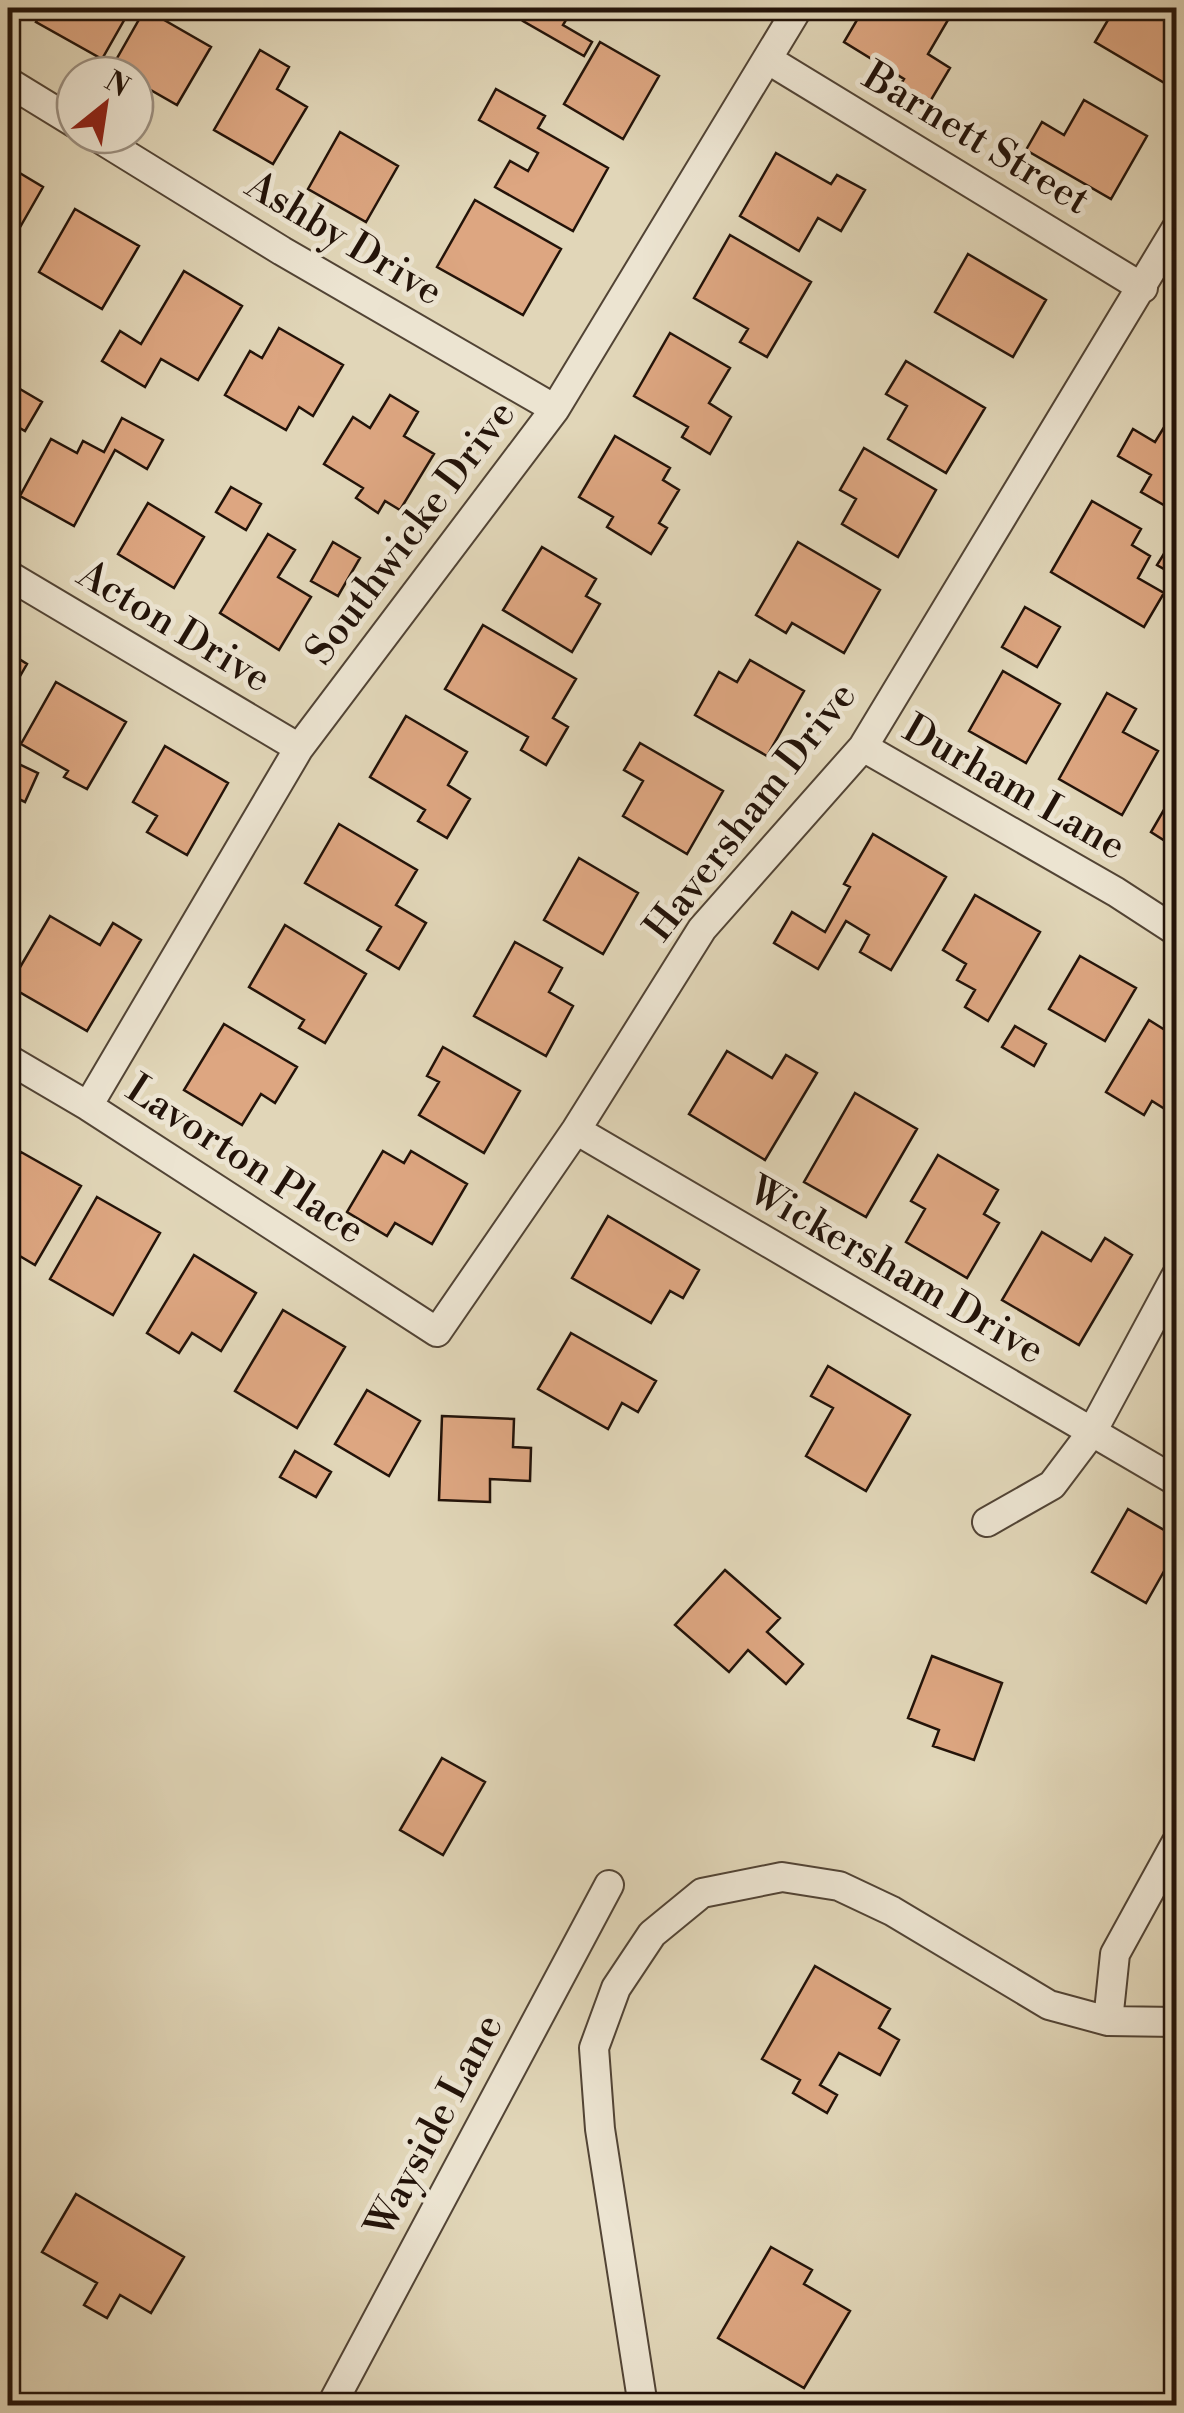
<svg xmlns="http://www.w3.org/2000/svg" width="1184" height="2413" font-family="'Libre Bodoni',serif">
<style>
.building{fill:#dda681;stroke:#231309;stroke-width:2.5}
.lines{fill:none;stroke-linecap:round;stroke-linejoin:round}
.minor-casing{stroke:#524435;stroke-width:32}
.minor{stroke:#ece4d1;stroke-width:28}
.labels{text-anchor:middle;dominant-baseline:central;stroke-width:10;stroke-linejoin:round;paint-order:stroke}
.street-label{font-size:40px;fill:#231309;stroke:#ece4d1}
</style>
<rect width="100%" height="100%" fill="#e1d6b8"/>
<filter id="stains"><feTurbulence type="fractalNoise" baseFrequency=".002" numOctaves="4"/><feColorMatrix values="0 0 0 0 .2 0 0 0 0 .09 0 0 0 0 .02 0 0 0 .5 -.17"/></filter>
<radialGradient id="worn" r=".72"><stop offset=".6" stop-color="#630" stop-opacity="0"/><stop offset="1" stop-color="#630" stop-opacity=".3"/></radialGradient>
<path class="building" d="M45,8H131L102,59L36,22Z
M531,8H573L563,25L592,42L584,56L523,21Z
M864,8H926L948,20L928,54L950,68L928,105L899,87L904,79L844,42Z
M1115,8H1169L1176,12V83L1173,88L1095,42Z
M145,9L211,47L177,105L135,81V75H125L112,67Z
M600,42L659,76L623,139L564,104Z
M260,50L289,67L277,89L307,107L273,164L214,130Z
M496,89L545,116L538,128L608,168L573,231L495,187L510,161L528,171L538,153L479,120Z
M1084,100L1147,136L1111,199L1026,150L1042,122L1064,135Z
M340,132L398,166L366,222L308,189Z
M776,153L831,184L837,175L865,190L841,231L818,218L799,251L740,216Z
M8,166L43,187L15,236L8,231Z
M475,200L561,249L523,315L437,267Z
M75,209L139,246L102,309L39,272Z
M730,235L811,282L767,357L740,342L748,329L694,298Z
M968,254L1046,300L1013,357L935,312Z
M184,271L242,306L198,380L161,359L145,387L102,361L120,331L141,344Z
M279,328L343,365L313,416L299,407L286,430L225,395L250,351L262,358Z
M670,333L730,368L709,403L731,417L710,454L682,437L688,427L634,396Z
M906,361L985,408L946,473L888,439L907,406L886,394Z
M8,382L42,402L25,431L11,423L8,428Z
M390,395L418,412L404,436L434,454L400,510L385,501L378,513L356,498L363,488L324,464L353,417L370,428Z
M1174,411L1176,413V512L1141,492L1151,475L1118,456L1133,429L1155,442Z
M122,418L163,440L147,469L115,450L74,526L20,496L51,439L77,453L83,441L104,452Z
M615,436L670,468L663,480L679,490L659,523L667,528L651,554L607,527L613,517L579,497Z
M864,448L936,490L898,557L842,524L856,499L840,490Z
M231,487L261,504L246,530L216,512Z
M1092,501L1141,529L1132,545L1150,556L1138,578L1164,593L1144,627L1051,572Z
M148,503L204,537L174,588L118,554Z
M268,534L295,550L278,577L311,597L279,650L220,613Z
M1173,539L1176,541V576L1157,565Z
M333,542L360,558L338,596L311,581Z
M798,542L880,590L844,653L792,623L786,633L756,615Z
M542,547L596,579L586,596L600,604L572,652L503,610Z
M1025,607L1060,627L1037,667L1002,647Z
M483,625L576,679L553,718L568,727L546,765L521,750L528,737L445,689Z
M8,652L27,664L8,697Z
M750,660L804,691L767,756L695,715L719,672L737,682Z
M1003,671L1060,704L1026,763L969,731Z
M56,682L126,722L87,789L64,777L68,771L21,744Z
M1107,693L1136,709L1123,732L1158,751L1122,815L1059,779Z
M406,716L467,752L448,785L470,799L447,838L418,821L425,810L370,777Z
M640,743L723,791L687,854L623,816L643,781L624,770Z
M165,746L228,783L187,855L147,832L157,816L133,802Z
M8,759L38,773L25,802L8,794Z
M1176,789V848L1151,832Z
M339,824L417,870L396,905L426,923L399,969L367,950L381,927L305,883Z
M873,834L946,877L891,970L860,952L869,935L846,921L818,969L774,943L792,912L825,932L850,887L844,884Z
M579,858L638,893L603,954L544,920Z
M8,862L19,869L8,888Z
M975,895L1040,932L988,1021L965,1007L975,990L957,980L966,964L943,950Z
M50,916L100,945L113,923L141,940L87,1031L9,986Z
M285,925L366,974L325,1043L299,1028L304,1020L249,987Z
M515,942L562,968L549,992L573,1006L546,1056L474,1016Z
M1080,956L1136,988L1105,1041L1049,1009Z
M1149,1020L1176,1037V1116L1152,1101L1144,1115L1106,1092Z
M224,1024L297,1067L275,1103L261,1094L242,1125L184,1090Z
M1015,1026L1046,1044L1034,1066L1002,1047Z
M443,1047L520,1091L484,1153L419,1115L439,1082L427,1076Z
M727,1051L772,1078L786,1055L817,1073L765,1160L689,1114Z
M855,1093L917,1129L866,1217L804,1182Z
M383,1151L404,1163L411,1151L467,1184L432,1244L395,1223L387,1236L347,1212Z
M21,1152L81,1186L35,1265L8,1249V1175Z
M938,1155L998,1190L984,1214L999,1223L967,1278L906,1242L925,1209L911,1201Z
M97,1197L160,1233L113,1315L50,1279Z
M608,1216L699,1270L683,1298L670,1291L651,1323L572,1278Z
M1042,1232L1091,1261L1105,1238L1132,1255L1079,1345L1002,1300Z
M194,1255L256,1293L221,1351L192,1333L179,1353L147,1333Z
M283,1310L345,1347L297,1428L235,1391Z
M571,1333L656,1381L638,1412L622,1403L608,1429L538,1389Z
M828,1366L910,1415L866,1491L806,1456L833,1408L811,1396Z
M367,1390L420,1421L389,1476L335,1444Z
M442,1416L514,1419L513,1447L531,1448L530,1481L490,1479V1502L439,1500Z
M295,1451L331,1472L316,1497L280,1477Z
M1128,1509L1176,1537V1550L1146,1603L1092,1572Z
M725,1570L780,1618L767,1632L803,1664L786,1684L748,1650L729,1672L675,1625Z
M932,1656L1002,1683L974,1760L933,1746L939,1730L908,1718Z
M442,1758L485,1782L443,1855L400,1830Z
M815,1966L890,2009L879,2028L899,2040L880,2075L839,2053L820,2085L837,2095L827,2113L793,2093L800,2080L762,2059Z
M76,2194L184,2257L151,2313L120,2295L107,2318L84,2305L97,2283L42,2252Z
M771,2247L812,2270L804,2284L850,2311L804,2388L718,2338Z"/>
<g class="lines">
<defs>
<path id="minor" d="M767,59L1143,288
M8,82L75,123
M94,135L282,251L555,409
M8,575L299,748
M863,747L1116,892L1176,931
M8,1059L88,1106L437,1332L576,1130L702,929L863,747L1176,229
M88,1106L299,748L555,409L798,8
M576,1130L1176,1481
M987,1522L1052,1485L1092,1432L1176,1276
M1108,2021L1115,1954L1176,1843
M331,2406L609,1885
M643,2406L600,2129L594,2048L616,1988L652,1934L702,1893L782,1877L839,1886L892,1911L1049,2005L1108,2021L1176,2022"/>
</defs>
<use href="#minor" class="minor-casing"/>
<use href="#minor" class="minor"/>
</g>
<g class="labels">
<g class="street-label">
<text transform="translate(976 139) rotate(31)">Barnett Street</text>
<text transform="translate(344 239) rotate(31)">Ashby Drive</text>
<text transform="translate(411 533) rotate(-53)">Southwicke Drive</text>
<text transform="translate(174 627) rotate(31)">Acton Drive</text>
<text transform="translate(1014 788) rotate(30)">Durham Lane</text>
<text transform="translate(751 812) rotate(-52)">Haversham Drive</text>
<text transform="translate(245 1160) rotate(33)">Lavorton Place</text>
<text transform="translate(896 1271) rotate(30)">Wickersham Drive</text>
<text transform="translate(435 2126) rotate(-62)">Wayside Lane</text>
</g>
</g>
<rect width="1184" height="2413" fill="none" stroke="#e1d6b8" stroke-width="40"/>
<rect x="10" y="10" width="1164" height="2393" fill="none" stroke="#231309" stroke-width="5"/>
<rect x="20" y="20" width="1144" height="2373" fill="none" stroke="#231309" stroke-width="2.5"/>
<g transform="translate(105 105) rotate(30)"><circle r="48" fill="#ece4d1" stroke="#9c9081" stroke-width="2.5"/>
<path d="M0-8L18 38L0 25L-18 38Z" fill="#8f2418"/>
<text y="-15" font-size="28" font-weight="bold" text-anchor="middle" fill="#231309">N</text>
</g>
<rect width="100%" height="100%" filter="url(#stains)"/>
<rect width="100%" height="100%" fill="url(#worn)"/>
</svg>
